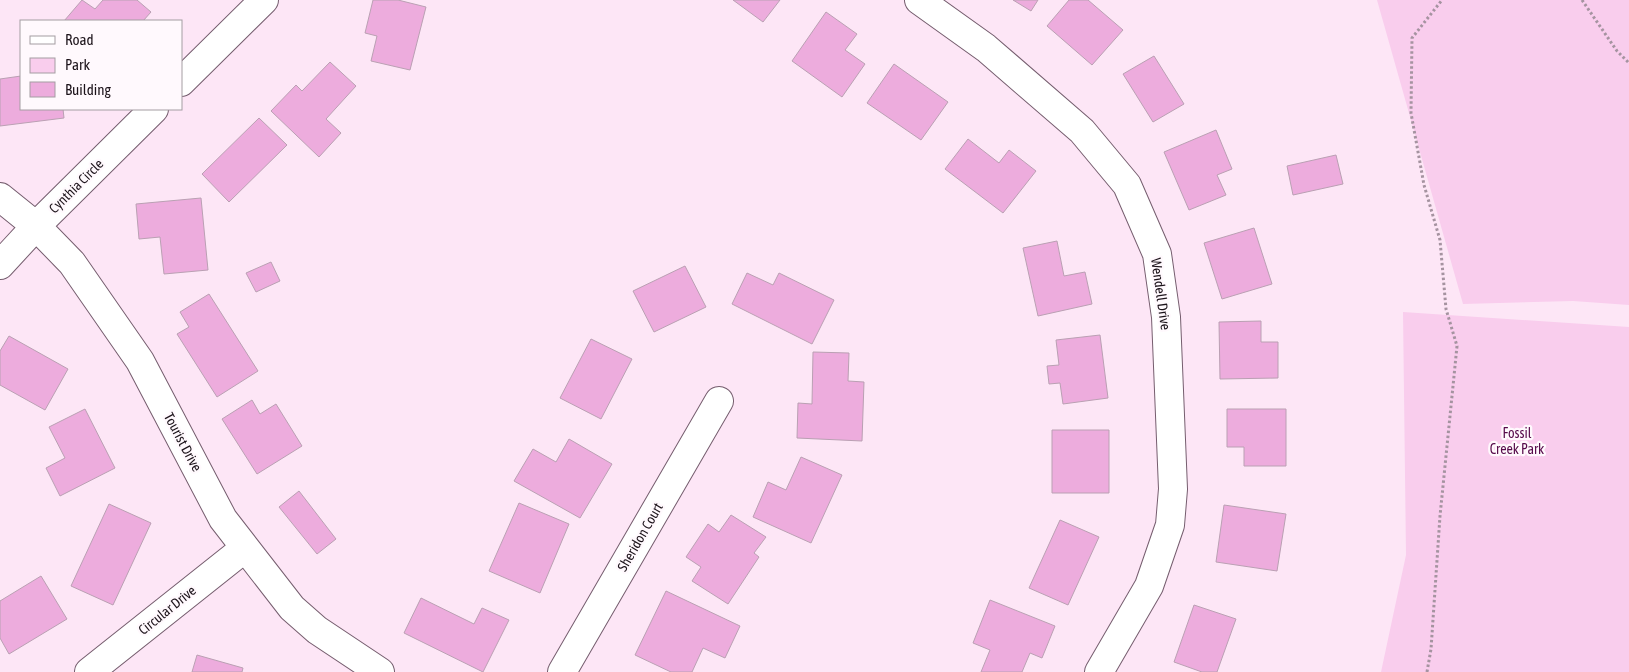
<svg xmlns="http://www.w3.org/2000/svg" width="1629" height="672" font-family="'Asap Condensed',sans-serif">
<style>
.green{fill:#f9cded}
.building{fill:#edacdd;stroke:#baa0b3}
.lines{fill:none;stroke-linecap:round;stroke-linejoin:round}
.minor-casing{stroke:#755d6e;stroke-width:30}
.path{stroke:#a593a0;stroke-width:3;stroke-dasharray:2.5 2.5;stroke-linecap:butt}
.minor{stroke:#fff;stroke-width:28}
.labels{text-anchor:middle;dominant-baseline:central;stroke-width:4.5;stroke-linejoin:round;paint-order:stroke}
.street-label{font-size:14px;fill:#1c131a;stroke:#fff9fd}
.park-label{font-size:14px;fill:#570b4b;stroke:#fff9fd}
</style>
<rect width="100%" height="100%" fill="#fde6f6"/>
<path class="green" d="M1377,0H1629V305L1573,301L1463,304Z
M1403,312L1629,327V672H1381L1406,555Z"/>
<path class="building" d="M82,0L95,9L103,0H137L151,12L143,21H64Z
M373,0H398L426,7L410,70L371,61L377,36L365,33Z
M733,0H780L763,22Z
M1013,0H1038L1031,11Z
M1069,0H1088L1123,30L1092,65L1047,26Z
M826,12L857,34L845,50L865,64L842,97L792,61Z
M1154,56L1184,104L1153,122L1123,74Z
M330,62L356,86L326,119L341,133L319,157L271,111L296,85L302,91Z
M894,64L948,102L921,140L867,103Z
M21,76V109H63L64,118L0,126V79Z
M259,118L287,145L229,202L202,174Z
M1216,130L1232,169L1217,175L1226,195L1189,210L1164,152Z
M968,139L999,163L1009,150L1036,171L1003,213L945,169Z
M1336,155L1343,184L1293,195L1287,166Z
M201,198L208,270L164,274L160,237L139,239L136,204Z
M1254,228L1272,284L1222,299L1204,243Z
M1057,241L1064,276L1085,272L1092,304L1038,316L1023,248Z
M271,262L280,281L256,292L246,273Z
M685,266L706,307L654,332L633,291Z
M747,273L773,285L779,273L834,300L812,344L732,304Z
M209,294L258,371L217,397L177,334L189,327L180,312Z
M1261,321V342H1278V378L1220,379L1219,322Z
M1100,335L1108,398L1063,404L1060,383L1049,384L1047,366L1059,365L1056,340Z
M9,336L68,369L45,410L0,385V351Z
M591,339L632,359L601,419L560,398Z
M813,352L849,353L848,381L864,382L862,441L797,438L798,403L812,404Z
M252,400L260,414L276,404L302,446L257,474L222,419Z
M85,409L115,468L60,496L46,468L65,458L49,427Z
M1227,409H1286V466H1244V447H1227Z
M1052,430H1109V493H1052Z
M569,439L612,464L580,518L514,481L533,449L556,462Z
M801,457L842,475L811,543L753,517L768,482L786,490Z
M299,491L336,539L317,554L279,507Z
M519,503L569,524L540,593L489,571Z
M109,504L151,523L113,605L71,586Z
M1224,505L1286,514L1277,571L1216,562Z
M731,515L766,537L754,553L759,557L728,604L692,581L701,567L686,557L708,524L719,532Z
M1060,520L1099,537L1068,605L1029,588Z
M41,576L67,619L9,654L0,638V601Z
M666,591L740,626L725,658L703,648L692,672H671L635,655Z
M421,598L474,624L482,608L509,620L483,672L404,633Z
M990,600L1055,626L1042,658L1030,653L1022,672H981L990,650L973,643Z
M1194,605L1236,619L1217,672H1202L1174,662Z
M197,655L243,668L242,672H192Z"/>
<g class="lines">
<defs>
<path id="minor" d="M919,0L986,48L1082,131L1127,185L1157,254L1166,317L1173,489L1170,525L1149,586L1099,672
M181,82L264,0
M0,197L36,226L72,263L140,361L223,519L292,608L317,630L380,672
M0,265L36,226L154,109
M89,672L245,548
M562,672L719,401"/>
</defs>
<use href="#minor" class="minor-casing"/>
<path class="path" d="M1582,0L1617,51L1629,63
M1427,672L1431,649L1440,516L1457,346L1446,309L1440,240L1424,185L1411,113L1412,38L1442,0"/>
<use href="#minor" class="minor"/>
</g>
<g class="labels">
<g class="street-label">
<text transform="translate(76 186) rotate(-45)">Cynthia Circle</text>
<text transform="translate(1161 294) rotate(82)">Wendell Drive</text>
<text transform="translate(183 442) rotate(62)">Tourist Drive</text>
<text transform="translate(640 537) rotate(-60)">Sheridon Court</text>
<text transform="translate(167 610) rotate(-39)">Circular Drive</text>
</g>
<g class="park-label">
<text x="1517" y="433">Fossil<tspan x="1517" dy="16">Creek Park</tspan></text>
</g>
</g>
<rect x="20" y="20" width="162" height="90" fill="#fff9fd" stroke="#a49da2"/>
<rect x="30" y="36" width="25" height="8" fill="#ffffff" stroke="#a49da2"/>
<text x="65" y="45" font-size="15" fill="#1c131a">Road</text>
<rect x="30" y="58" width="25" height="15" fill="#f9cded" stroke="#a49da2"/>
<text x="65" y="70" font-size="15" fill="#1c131a">Park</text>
<rect x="30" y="82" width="25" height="15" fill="#edacdd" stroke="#a49da2"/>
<text x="65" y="95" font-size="15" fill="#1c131a">Building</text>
</svg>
